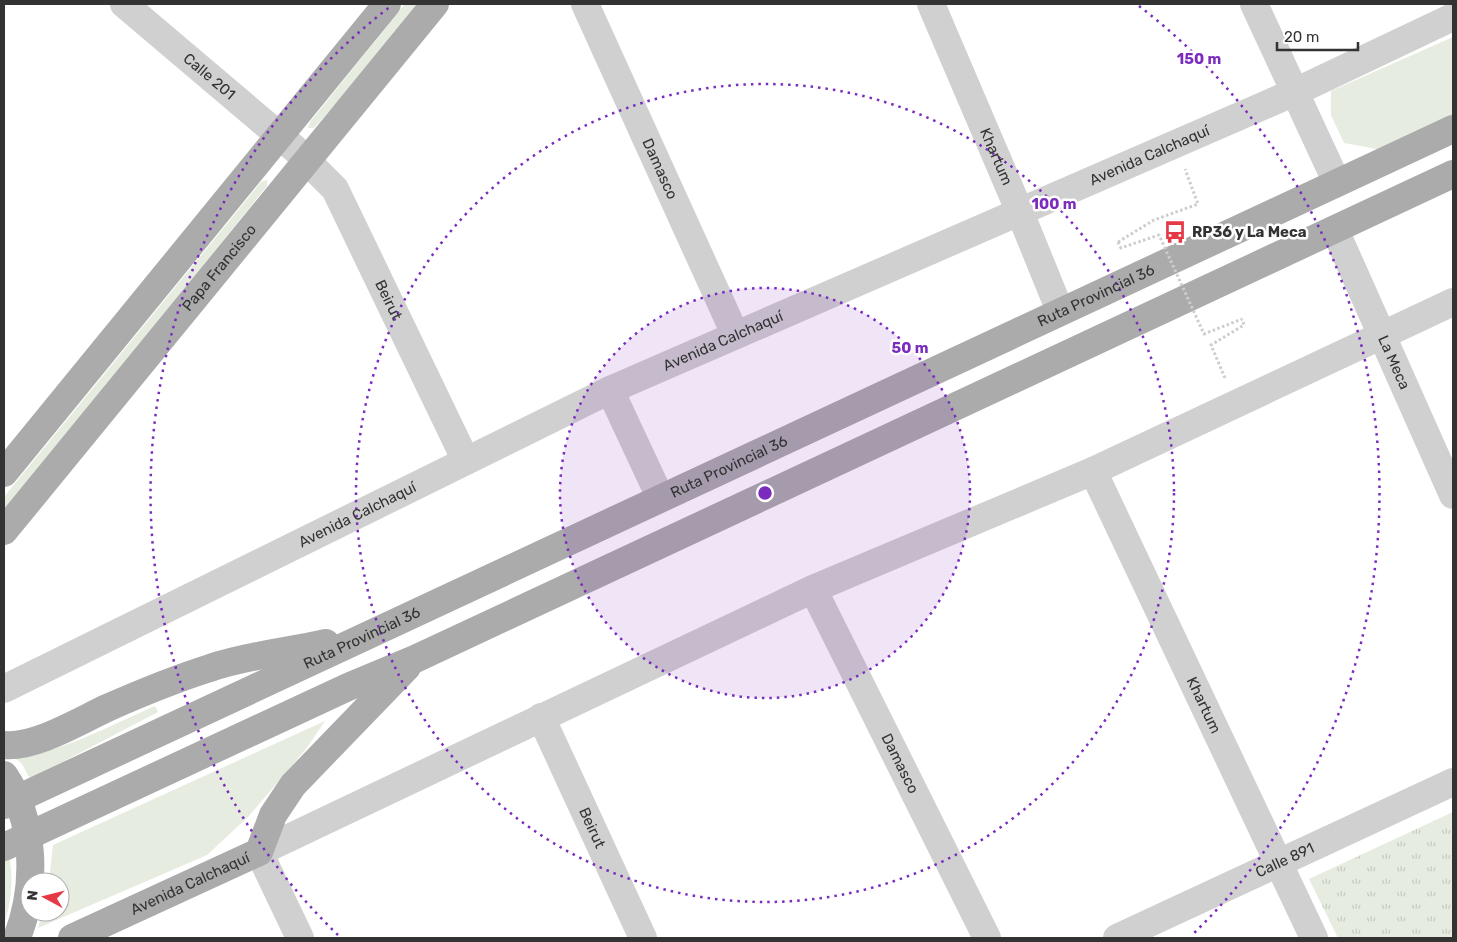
<svg xmlns="http://www.w3.org/2000/svg" width="1457" height="942" font-family="Rubik,sans-serif">
<style>
.green{fill:#e6ecdf}
.park{fill:url(#park-tufts)}
.lines{fill:none;stroke-linecap:round;stroke-linejoin:round}
.path{stroke:#cdcdcd;stroke-width:3;stroke-dasharray:2.5 2.5;stroke-linecap:butt}
.minor{stroke:#d0d0d0;stroke-width:28}
.major{stroke:#ababab;stroke-width:28}
.path-bridge{stroke:#cdcdcd;stroke-width:3;stroke-dasharray:2.5 2.5;stroke-linecap:butt}
.ring{fill:none;stroke:#7b2cbf;stroke-width:2.5;stroke-dasharray:2.5 5}
.labels{text-anchor:middle;dominant-baseline:central;stroke-width:5;stroke-linejoin:round;paint-order:stroke}
.street-label{font-size:15px;fill:#333;stroke:#fff}
.poi-label{font-size:15px;font-weight:bold;fill:#333;stroke:#fff;text-anchor:start}
.centre{fill:#7b2cbf;stroke:#fff;stroke-width:2.5}
.ring-label{font-size:15px;text-anchor:middle;font-weight:bold;fill:#7b2cbf;stroke:#fff;stroke-width:5;stroke-linejoin:round;paint-order:stroke}
</style>
<defs>
<pattern id="park-tufts" width="24" height="20" patternUnits="userSpaceOnUse" patternTransform="scale(1.25)"><rect width="24" height="20" fill="#e6ecdf"/><path d="M3 7l-1-3M5 7V3M7 7l1-3M15 17l-1-3M17 17v-4M19 17l1-3" fill="none" stroke="#c6cbc0"/></pattern>
</defs>
<rect width="100%" height="100%" fill="#fff"/>
<path class="green" d="M405,4H418L348,90L314,128H308L310,122Z
M1453,37V116L1382,150L1344,143L1331,115V91Z
M267,180V186L4,512V497L261,182Z
M155,706L158,712L30,779L22,764L15,758C64,751 109,726 155,706Z
M325,721L306,749L248,817L207,855L38,928L42,912H60V882H49L53,845Z
M9,856C14,881 11,901 4,925V859Z"/>
<path class="park" d="M1453,812V938H1338L1309,879Z"/>
<g class="lines">
<path class="path" d="M1118,242L1154,220L1198,204L1185,169
M1225,378L1211,345L1244,325L1242,319"/>
<g class="minor">
<path id="s1" d="M124,4L295,149L335,189L466,461"/>
<path id="s2" d="M585,4L735,334"/>
<path id="s3" d="M931,4L1019,210L1060,311"/>
<path d="M1254,4L1337,183"/>
<path id="s4" d="M1335,230L1453,495"/>
<path d="M610,390L660,497"/>
<path id="s5" d="M1093,471L1314,938"/>
<path id="s6" d="M813,589L987,938"/>
<path id="s7" d="M4,689L610,390L1295,92L1453,17"/>
<path id="s8" d="M541,717L643,938"/>
<path d="M300,938L259,852L813,589L1093,471L1453,302"/>
<path id="s9" d="M1117,938L1453,782"/>
</g>
<g class="major">
<path d="M4,473L387,4"/>
<path id="s10" d="M4,531L435,4"/>
<path d="M4,745C35,748 79,721 107,708C141,693 175,679 210,668C248,655 287,652 326,643"/>
<path d="M4,775C36,822 37,886 17,938"/>
<path id="s11" d="M4,805L1453,129"/>
<path d="M4,847L348,687L415,659L1453,174"/>
<path id="s12" d="M72,938L259,852L273,815L293,785L407,667"/>
</g>
<path class="path-bridge" d="M1118,242L1121,248L1159,235L1204,334L1242,319"/>
</g>
<circle cx="765" cy="493" r="205" fill="#7b2cbf" fill-opacity=".12"/>
<g class="ring">
<circle cx="765" cy="493" r="205"/>
<circle cx="765" cy="493" r="409"/>
<path d="M338 935A614 614 0 0 1 391 6M1139 6A614 614 0 0 1 1192 935"/>
</g>
<defs>
<symbol id="bus-bare" viewBox="-9 -9 18 18"><path d="M-5-6H5V4H4V6H2V4H-2V6H-4V4H-5ZM-3.5-4V0h7V-4ZM-3.5 1.2v1.5H-2V1.2ZM2 1.2v1.5H3.5V1.2Z" fill="#e63946" stroke="#fff" stroke-width="2.5" paint-order="stroke"/></symbol>
</defs>
<g fill-rule="evenodd">
<use href="#bus-bare" x="1159" y="216" width="32" height="32"/>
</g>
<g class="labels">
<g class="street-label">
<text stroke="none"><textPath href="#s1" startOffset="112">Calle 201</textPath></text>
<text stroke="none"><textPath href="#s7" startOffset="1264">Avenida Calchaquí</textPath></text>
<text stroke="none"><textPath href="#s3" startOffset="166">Khartum</textPath></text>
<text stroke="none"><textPath href="#s2" startOffset="181">Damasco</textPath></text>
<text stroke="none"><textPath href="#s10" startOffset="340">Papa Francisco</textPath></text>
<text stroke="none"><textPath href="#s11" startOffset="1205">Ruta Provincial 36</textPath></text>
<text stroke="none"><textPath href="#s1" startOffset="404">Beirut</textPath></text>
<text stroke="none"><textPath href="#s7" startOffset="799">Avenida Calchaquí</textPath></text>
<text stroke="none"><textPath href="#s4" startOffset="145">La Meca</textPath></text>
<text stroke="none"><textPath href="#s11" startOffset="800">Ruta Provincial 36</textPath></text>
<text stroke="none"><textPath href="#s7" startOffset="394">Avenida Calchaquí</textPath></text>
<text stroke="none"><textPath href="#s11" startOffset="395">Ruta Provincial 36</textPath></text>
<text stroke="none"><textPath href="#s5" startOffset="259">Khartum</textPath></text>
<text stroke="none"><textPath href="#s6" startOffset="195">Damasco</textPath></text>
<text stroke="none"><textPath href="#s8" startOffset="122">Beirut</textPath></text>
<text stroke="none"><textPath href="#s9" startOffset="185">Calle 891</textPath></text>
<text stroke="none"><textPath href="#s12" startOffset="130">Avenida Calchaquí</textPath></text>
</g>
<g class="poi-label">
<text x="1192" y="232">RP36 y La Meca</text>
</g>
</g>
<circle cx="765" cy="493" r="8" class="centre"/>
<g class="ring-label">
<text x="1199" y="64">150 m</text>
<text x="1054" y="209">100 m</text>
<text x="910" y="353">50 m</text>
</g>
<rect width="1457" height="942" fill="none" stroke="#333333" stroke-width="10"/>
<g transform="translate(45 897) rotate(277)"><circle r="24" fill="#ffffff" stroke="#adadad"/>
<path d="M0-4L9 19L0 12L-9 19Z" fill="#e63946"/>
<text y="-8" font-size="14" font-weight="bold" text-anchor="middle" fill="#333333">N</text>
</g>
<path d="M1277 42v8h81v-8" fill="none" stroke="#333333" stroke-width="2.5"/>
<text x="1284" y="42" font-size="15" fill="#333333" stroke="#ffffff" stroke-width="4" paint-order="stroke">20 m</text>
</svg>
